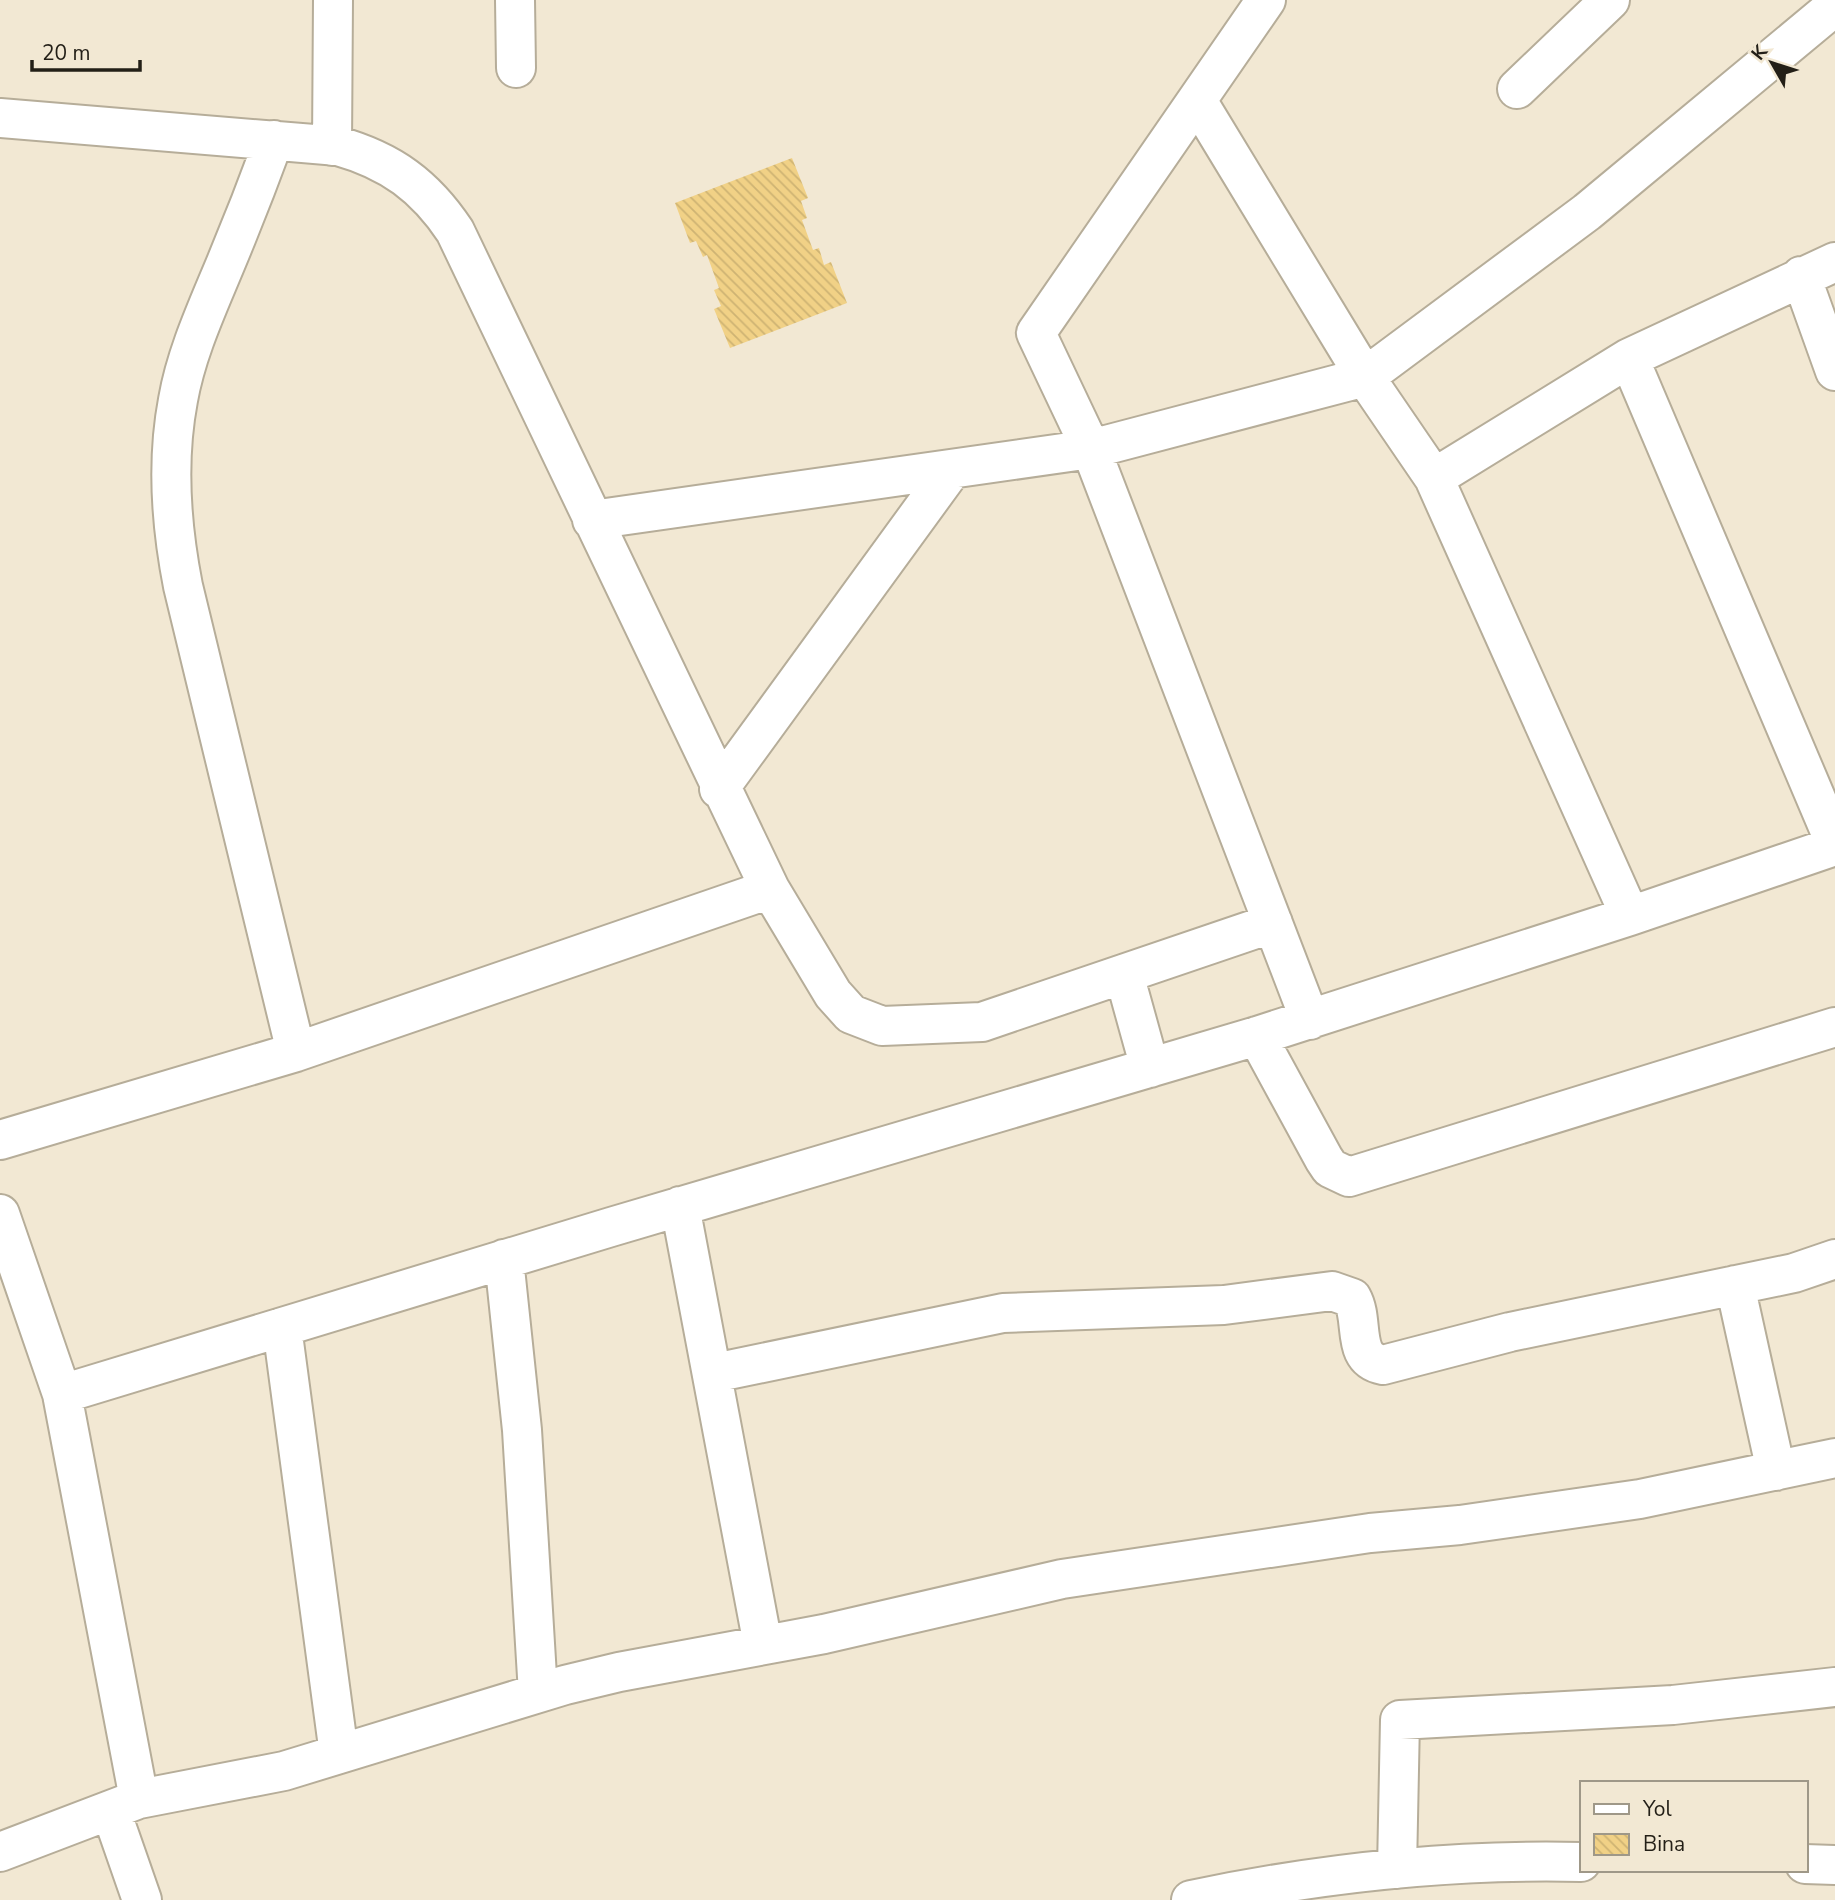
<svg xmlns="http://www.w3.org/2000/svg" width="1835" height="1900" font-family="'Nunito Sans',sans-serif">
<style>
.building{fill:url(#building-back-hatch)}
.lines{fill:none;stroke-linecap:round;stroke-linejoin:round}
.minor-casing{stroke:#b6ad99;stroke-width:42}
.minor{stroke:#fff;stroke-width:38}
</style>
<defs>
<pattern id="building-back-hatch" width="6" height="6" patternUnits="userSpaceOnUse" patternTransform="scale(1.75)"><rect width="6" height="6" fill="#f1d186"/><path d="M-1 5l2 2M0 0l6 6M5-1l2 2" fill="none" stroke="#ceb373"/></pattern>
</defs>
<rect width="100%" height="100%" fill="#f2e8d3"/>
<path class="building" d="M792,158L808,198L801,201L807,218L802,220L813,250L819,248L824,265L831,262L847,303L730,348L714,309L721,306L714,290L719,288L707,255L703,257L696,241L690,243L675,203Z"/>
<g class="lines">
<defs>
<path id="minor" d="M515,0L516,68
M1266,0L1036,333L1091,449L1310,1020
M1517,89L1610,0
M1198,102L1365,377L1434,478L1630,916
M0,118L338,146C391,161 425,186 455,231L770,889L833,994L851,1014L882,1026L982,1022L1273,923
M274,140C256,189 237,237 217,284C201,322 185,360 178,400C166,463 171,525 183,586L296,1052
M332,146L333,0
M1801,276L1835,371
M1629,358L1835,843
M1434,478L1629,358L1835,262
M592,520L1091,449L1365,377L1587,212L1835,6
M719,789L952,469
M1124,974L1150,1068
M1257,1036L1324,1159L1330,1168L1349,1177L1835,1027
M0,1140L296,1052L770,889
M680,1206L763,1645
M0,1214L62,1394L139,1799
M504,1259L522,1430L538,1693
M1735,1285L1776,1471
M282,1327L339,1754
M714,1373L1003,1313L1224,1305L1332,1291L1352,1298C1365,1321 1350,1359 1383,1365L1510,1332L1794,1273L1835,1259
M62,1394L611,1227L1257,1036L1630,916L1835,846
M111,1811L142,1900
M0,1852L139,1799L284,1771L565,1685L619,1672L824,1634L1062,1579L1370,1533L1460,1525L1640,1499L1835,1458
M1805,1864L1835,1865
M1397,1869L1400,1720L1673,1705L1835,1687
M1191,1900C1320,1873 1450,1859 1581,1862"/>
</defs>
<use href="#minor" class="minor-casing"/>
<use href="#minor" class="minor"/>
</g>
<rect x="1580" y="1781" width="228" height="91" fill="#f2e8d3" stroke="#9f9888" stroke-width="2"/>
<rect x="1594" y="1804" width="35" height="10" fill="#ffffff" stroke="#9f9888" stroke-width="2"/>
<text x="1643" y="1816" font-size="21" fill="#231f17">Yol</text>
<rect x="1594" y="1834" width="35" height="21" fill="url(#building-back-hatch)" stroke="#9f9888" stroke-width="2"/>
<text x="1643" y="1851" font-size="21" fill="#231f17">Bina</text>
<g transform="translate(1772 63) rotate(309)" stroke="#f2e8d3" stroke-width="5" paint-order="stroke">
<path d="M0-5L12 26L0 18L-12 26Z" fill="#231f17"/>
<text y="-10" font-size="19" font-weight="bold" text-anchor="middle" fill="#231f17">K</text>
</g>
<path d="M32 60v10h108v-10" fill="none" stroke="#231f17" stroke-width="3.5"/>
<text x="42" y="60" font-size="21" fill="#231f17" stroke="#f2e8d3" stroke-width="5" paint-order="stroke">20 m</text>
</svg>
